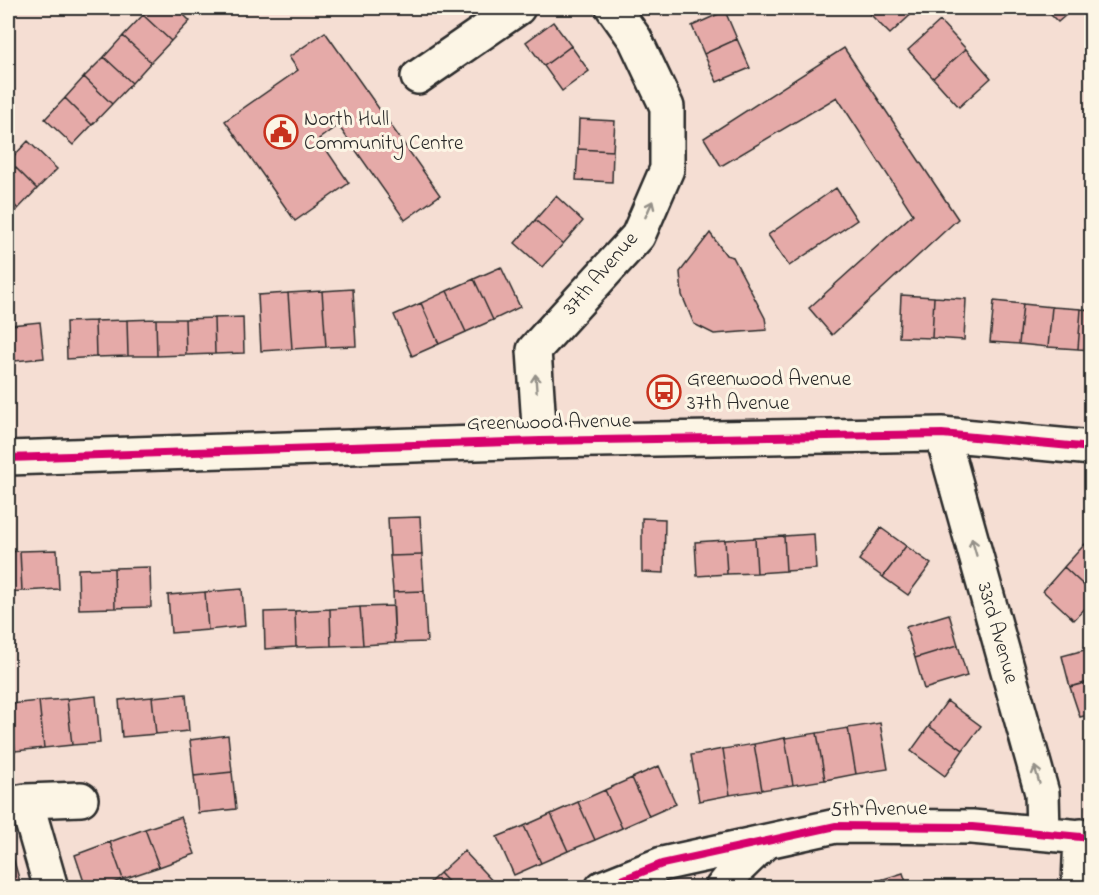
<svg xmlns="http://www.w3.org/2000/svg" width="1099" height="895" font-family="'Indie Flower',sans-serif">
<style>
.building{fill:#e5aaa8;stroke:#2b2b2b;stroke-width:1.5}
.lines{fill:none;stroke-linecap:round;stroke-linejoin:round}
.minor-casing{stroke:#2b2b2b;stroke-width:38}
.minor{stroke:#fcf5e5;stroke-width:33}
.cycleway-casing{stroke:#fcf5e5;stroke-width:11}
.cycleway{stroke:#d6006c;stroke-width:8}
.oneway{stroke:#949088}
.labels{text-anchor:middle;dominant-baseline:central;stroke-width:6;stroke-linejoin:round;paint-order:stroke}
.poi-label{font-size:21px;fill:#2b2b2b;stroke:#fcf5e5;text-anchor:start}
.street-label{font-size:21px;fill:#2b2b2b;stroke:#fcf5e5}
</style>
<rect width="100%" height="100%" fill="#f5ded3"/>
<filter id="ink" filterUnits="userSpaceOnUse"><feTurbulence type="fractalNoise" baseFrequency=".0167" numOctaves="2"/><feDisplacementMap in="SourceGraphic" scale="12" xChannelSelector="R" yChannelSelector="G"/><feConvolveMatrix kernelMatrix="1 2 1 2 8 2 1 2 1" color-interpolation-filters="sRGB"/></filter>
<g filter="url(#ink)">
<path class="building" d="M150,8H177L190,21L171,41L143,15Z
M864,8H918L890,34Z
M1044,8H1074L1058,22Z
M725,11L737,39L704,54L692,26Z
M143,15L171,41L151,62L123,36Z
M940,21L966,49L933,78L908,50Z
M553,22L571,46L544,66L526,42Z
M325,32L440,195L405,220L338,125L319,139L349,183L295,221L225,121L298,70L289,57Z
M123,36L151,62L132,83L104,57Z
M737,39L750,68L717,82L704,54Z
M571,46L589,71L562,91L544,66Z
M844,48L958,219L832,335L809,308L913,214L837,97L721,166L704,138Z
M966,49L991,78L959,107L933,78Z
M104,57L132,83L112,104L84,77Z
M84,77L112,104L92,125L65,98Z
M65,98L92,125L73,145L45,119Z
M579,119L615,121L613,151L578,149Z
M28,141L57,169L37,189L9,161Z
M578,149L613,151L612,182L576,180Z
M9,161L37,189L18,209L8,198Z
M836,188L857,220L789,266L768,235Z
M556,196L583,221L563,244L535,220Z
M8,198L18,209L8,220Z
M535,220L563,244L542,267L515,243Z
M710,233L726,255L733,257L765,318L767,330L714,334L694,324L682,295L680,272Z
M501,267L520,307L493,320L474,279Z
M474,279L493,320L466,332L447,291Z
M353,289L356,346L326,347L322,291Z
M322,291L326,347L292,349L288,293Z
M447,291L466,332L439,344L421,303Z
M288,293L292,349L261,351L258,295Z
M901,295L934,297L932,338L899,337Z
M934,297L966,299L964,340L932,338Z
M994,301L1023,304L1019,344L990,342Z
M421,303L439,344L412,356L394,315Z
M1023,304L1052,307L1048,347L1019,344Z
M1052,307L1081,309L1078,349L1048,347Z
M1081,309L1092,310V350L1078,349Z
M243,317L244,353L215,354L214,318Z
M214,318L215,354L186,355L185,319Z
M156,319H185L186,355L157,356Z
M156,319L157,356H128L127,320Z
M127,320L128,356L96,357L95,321Z
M95,321L96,357L67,359L66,322Z
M40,322L44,358L15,361L11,325Z
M8,325H11L15,361L8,362Z
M420,517L422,555L390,556L388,518Z
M642,518L665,519L664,573L642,572Z
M881,528L906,546L883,577L859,560Z
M814,534L816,569L786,571L784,536Z
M784,536L786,571L757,573L755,538Z
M755,538L757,573L727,574L725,540Z
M725,540L727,574L697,576L695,542Z
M1085,544L1092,550V593L1064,567Z
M906,546L931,564L908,595L883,577Z
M57,550L59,589L22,591L20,551Z
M20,551L22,591L8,592V552Z
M422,555L424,591L393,592L390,556Z
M150,567L151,607L115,608L114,568Z
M1064,567L1092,593V601L1074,620L1043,591Z
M114,568L115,608L79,609L78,569Z
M242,589L245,626L208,630L205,592Z
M424,591L427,642L395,643L393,592Z
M205,592L208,630L171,633L168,595Z
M393,606L395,643L363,645L360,607Z
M360,607L363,645L331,646L330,609Z
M330,609L331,646L296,647L295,611Z
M295,611L296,647L265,649L264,612Z
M949,614L958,645L915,658L906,627Z
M958,645L967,676L924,689L915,658Z
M1092,648V681L1070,687L1062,656Z
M1092,681V714L1080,717L1070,687Z
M186,694L189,731L156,734L152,697Z
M96,696L100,743L72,745L67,699Z
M152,697L156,734L122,737L119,700Z
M67,699L72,745L44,748L39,701Z
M39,701L44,748L15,751L10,704Z
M947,701L981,726L963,750L929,726Z
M10,704L15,751L8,752V705Z
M880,723L888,769L856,774L848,728Z
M929,726L963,750L945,776L911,751Z
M848,728L856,774L825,780L817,733Z
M817,733L825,780L793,785L785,738Z
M228,735L232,772L194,776L190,740Z
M785,738L793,785L762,790L754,744Z
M754,744L762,790L730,795L723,749Z
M723,749L730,795L699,801L691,755Z
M659,766L676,804L649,816L632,778Z
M232,772L236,809L198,813L194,776Z
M632,778L649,816L622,828L605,790Z
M605,790L622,828L595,840L578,802Z
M578,802L595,840L568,851L551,814Z
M551,814L568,851L541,863L524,826Z
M181,817L195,854L159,867L145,829Z
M524,826L541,863L514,875L497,837Z
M145,829L159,867L123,879L110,842Z
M8,840L20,882L8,885Z
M110,842L123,879L102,888H86L75,855Z
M464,851L498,887L497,888H454L440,873Z
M440,873L454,888H424Z
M903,873L908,888H876L874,882Z"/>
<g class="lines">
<defs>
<path id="minor" d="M418,77L518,8
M942,434L1042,793L1043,833
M540,441L534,350L638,236L667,169V107L635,39L613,8
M8,458L540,441L942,434L1092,448
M26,801L51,888
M8,804L26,801L81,799
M602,888L662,864L836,826L972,827L1092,838
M722,888L738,868L765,842
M1080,888L1079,884L1081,836"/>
</defs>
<use href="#minor" class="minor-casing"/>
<use href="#minor" class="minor"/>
<defs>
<path id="cycleway" d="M8,458L540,441L942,434L1092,448
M602,888L662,864L836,826L972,827L1092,838"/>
</defs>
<use href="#cycleway" class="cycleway-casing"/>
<use href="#cycleway" class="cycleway"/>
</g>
<defs><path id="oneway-shaft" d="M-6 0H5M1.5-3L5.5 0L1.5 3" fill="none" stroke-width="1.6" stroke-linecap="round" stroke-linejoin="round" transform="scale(1.5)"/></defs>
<g class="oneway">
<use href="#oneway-shaft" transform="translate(649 209) rotate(-66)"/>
<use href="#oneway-shaft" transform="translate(536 383) rotate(-94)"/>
<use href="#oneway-shaft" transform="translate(974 547) rotate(-106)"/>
<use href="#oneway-shaft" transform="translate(1037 775) rotate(-106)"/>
</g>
</g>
<defs>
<symbol id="civic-ring" viewBox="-11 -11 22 22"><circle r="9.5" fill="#fcf5e5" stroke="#c8321e" stroke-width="1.5"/><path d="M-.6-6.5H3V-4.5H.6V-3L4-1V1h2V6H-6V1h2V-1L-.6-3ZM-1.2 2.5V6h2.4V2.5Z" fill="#c8321e"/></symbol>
<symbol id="bus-ring" viewBox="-11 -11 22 22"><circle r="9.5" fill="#fcf5e5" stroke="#c8321e" stroke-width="1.5"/><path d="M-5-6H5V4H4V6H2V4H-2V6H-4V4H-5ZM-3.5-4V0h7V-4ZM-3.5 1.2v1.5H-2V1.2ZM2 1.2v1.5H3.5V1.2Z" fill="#c8321e"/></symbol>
</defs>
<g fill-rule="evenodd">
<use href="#civic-ring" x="262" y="113" width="38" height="38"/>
<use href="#bus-ring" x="645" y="373" width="38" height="38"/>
</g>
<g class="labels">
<g class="poi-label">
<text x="304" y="120">North Hull<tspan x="304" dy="24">Community Centre</tspan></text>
<text x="687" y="380">Greenwood Avenue<tspan x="687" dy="24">37th Avenue</tspan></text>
</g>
<g class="street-label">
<text transform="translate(601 274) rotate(-49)">37th Avenue</text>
<text transform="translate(549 423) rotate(-1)">Greenwood Avenue</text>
<text transform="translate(997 633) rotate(74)">33rd Avenue</text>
<text transform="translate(879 810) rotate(-1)">5th Avenue</text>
</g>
</g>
<rect width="1099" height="895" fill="none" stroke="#fcf5e5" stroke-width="30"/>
<rect x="15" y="15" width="1069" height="865" fill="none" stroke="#2b2b2b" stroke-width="2" filter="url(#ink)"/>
</svg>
